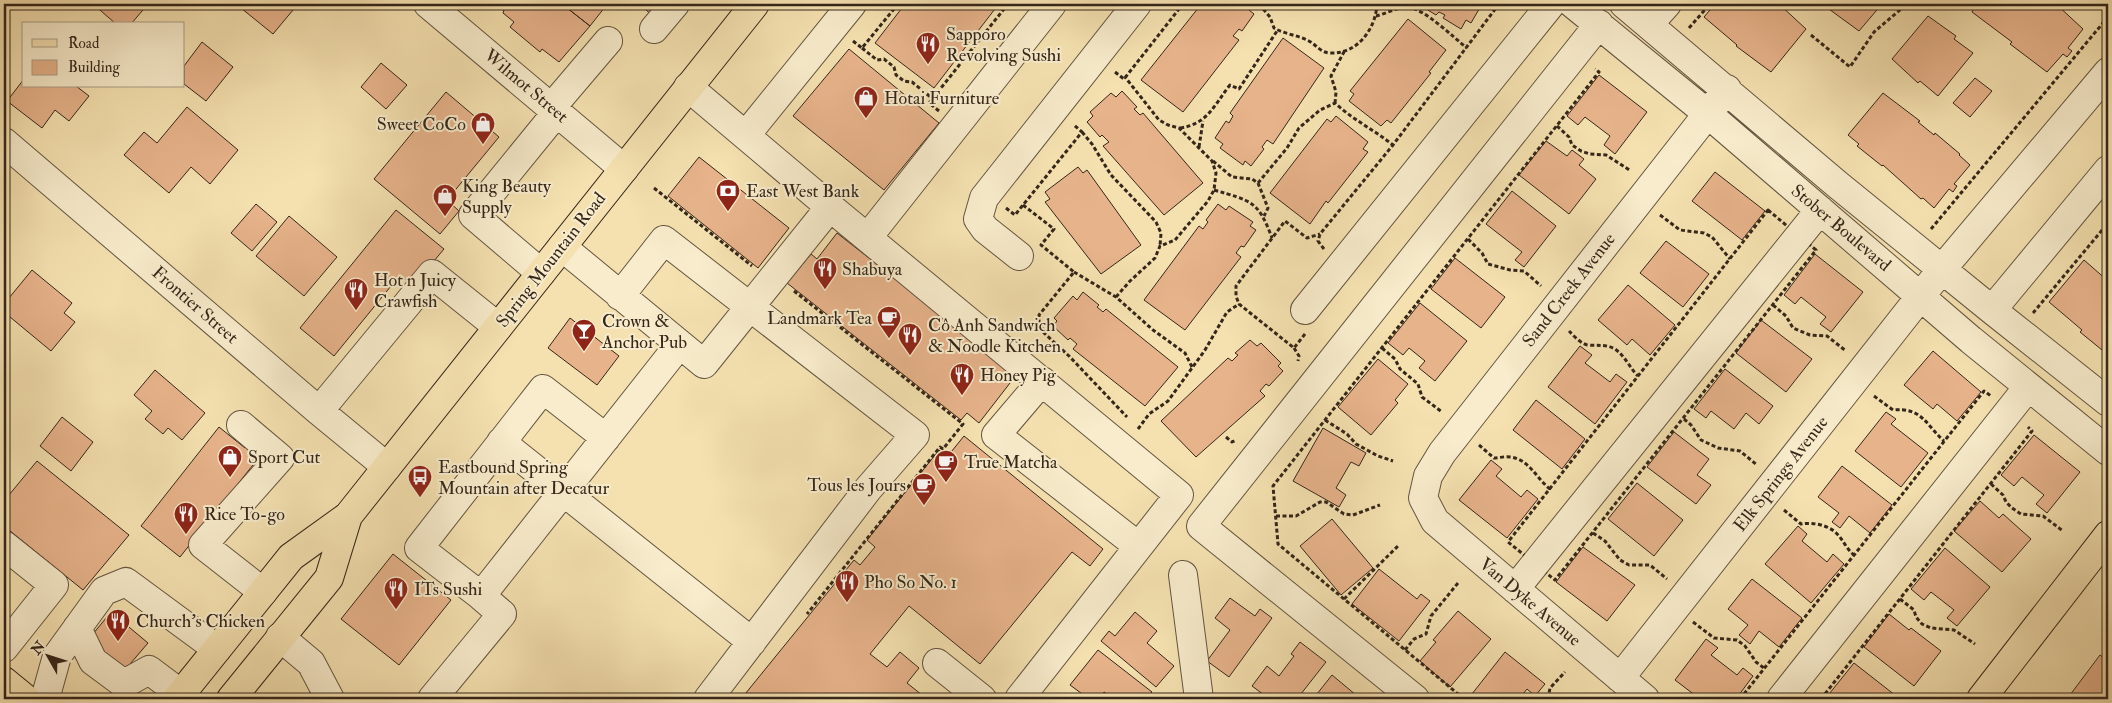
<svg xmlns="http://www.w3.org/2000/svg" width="2112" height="703" font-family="'IM FELL Double Pica',serif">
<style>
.building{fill:#e7b38b;stroke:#34261a}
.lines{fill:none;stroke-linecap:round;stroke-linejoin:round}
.minor-casing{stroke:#645540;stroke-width:30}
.major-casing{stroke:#34261a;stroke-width:30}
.path{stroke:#34261a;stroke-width:3;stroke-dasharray:4 2.5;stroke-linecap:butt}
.minor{stroke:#f8eccc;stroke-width:28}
.major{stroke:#f5e1b0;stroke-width:28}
.labels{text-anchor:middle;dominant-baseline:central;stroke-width:4;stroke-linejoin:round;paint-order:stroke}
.poi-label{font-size:18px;fill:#34261a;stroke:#f8eccc;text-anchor:start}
.street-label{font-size:18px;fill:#34261a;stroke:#f8eccc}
</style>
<rect width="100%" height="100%" fill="#f5e1b0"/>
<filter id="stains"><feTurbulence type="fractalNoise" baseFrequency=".004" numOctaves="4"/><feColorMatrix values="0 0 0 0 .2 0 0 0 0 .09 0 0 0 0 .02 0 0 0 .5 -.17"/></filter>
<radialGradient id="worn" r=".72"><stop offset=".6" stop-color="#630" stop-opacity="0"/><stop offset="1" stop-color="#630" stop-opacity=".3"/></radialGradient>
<path class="building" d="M93,4H148L131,24H116Z
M236,4H298L273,34Z
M506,4H562L590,26L559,62L542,49L540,52L510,27L514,22L503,13Z
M562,4H601L605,7L590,26Z
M639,4H661L652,15Z
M905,4H995L998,5L934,88L875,43Z
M1207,4H1249L1252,6L1249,10L1254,14L1242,31L1239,29L1233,36L1239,40L1183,112L1141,80L1199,7L1202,10Z
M1418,4H1482L1471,23L1466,20L1461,29L1443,18L1445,15L1439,12L1436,15Z
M1715,4H1779L1806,29L1771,72L1736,46L1737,45L1704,17Z
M1822,4H1882L1859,31Z
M1965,4H2056L2083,29L2068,48L2072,51L2067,57L2063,54L2047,72L2010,44L2012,42L1972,12L1973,10Z
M1928,16L1956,36L1954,39L1973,53L1938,96L1920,81L1918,83L1892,59Z
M1408,19L1446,50L1429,72L1431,73L1391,123L1387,120L1381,126L1349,101L1354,94L1350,91Z
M1283,38L1324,68L1273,144L1267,140L1262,147L1264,149L1251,166L1245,161L1243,165L1220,148L1223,144L1215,138L1226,121L1229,123L1233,116L1230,113Z
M202,42L233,67L206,101L184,84V66Z
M849,49L939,123L884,190L793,116Z
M381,63L407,85L386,109L361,87Z
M1599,75L1647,112L1615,154L1604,145L1610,136L1585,117L1578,125L1567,116Z
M1975,78L1992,91L1970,117L1953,103Z
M24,79V86H76L89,96L69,121L55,110L42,128L7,101Z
M1122,91L1137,107L1134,109L1140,115L1143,113L1203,183L1164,215L1103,146L1109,142L1102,135L1100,137L1087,122L1093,116L1090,112L1111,93L1116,97Z
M446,92L499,137L447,200L459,211L440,234L374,179Z
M1883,93L1920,121L1918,122L1934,135L1935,133L1960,154L1959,155L1970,165L1954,184L1957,186L1953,192L1949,189L1934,208L1923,198L1921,199L1883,165L1882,166L1857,146L1859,144L1848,135Z
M187,107L238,150L210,184L191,167L169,193L124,155L144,132L157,143Z
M1336,116L1368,142L1363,149L1368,152L1328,203L1326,201L1310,224L1270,193L1327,119L1331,122Z
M1546,141L1567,156L1572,150L1584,159L1579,165L1596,179L1569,214L1519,175Z
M699,157L789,228L758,268L668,196Z
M1078,167L1083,173L1087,170L1141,245L1101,274L1045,202L1050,199L1045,192Z
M1715,172L1765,211L1742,240L1692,201Z
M1512,191L1556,226L1524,267L1515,260L1522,252L1486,224Z
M256,204L277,222L252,251L231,233Z
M1218,204L1226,210L1229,206L1253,222L1250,226L1256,230L1244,247L1241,246L1236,253L1241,257L1185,330L1144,300L1199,226L1203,229L1208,222L1206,220Z
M396,210L444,249L413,286L400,275L334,356L300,328Z
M289,216L337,257L304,296L256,256Z
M837,233L1017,374L979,423L967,413L961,420L787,283L811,254L817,259Z
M1666,241L1709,274L1683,307L1640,273Z
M1815,254L1863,292L1831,332L1820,324L1826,317L1801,297L1795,304L1784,295Z
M1455,258L1505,297L1481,328L1431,289Z
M2084,260L2108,281V352L2104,348L2102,350L2080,332L2082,330L2049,302Z
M32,270L72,303L64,313L75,322L51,351L4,312V304Z
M1628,285L1675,325L1650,355L1632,339L1627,345L1598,320Z
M1083,292L1099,305L1097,307L1103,312L1106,309L1178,367L1145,406L1073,349L1077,344L1070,338L1068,340L1053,326L1057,321L1054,318L1073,296L1077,300Z
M1420,303L1467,341L1435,381L1419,368L1425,361L1409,348L1403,355L1388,343Z
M570,318L619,356L597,385L548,348Z
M1761,320L1812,359L1786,392L1736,353Z
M1250,340L1257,346L1261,343L1281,363L1278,366L1283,371L1269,386L1266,384L1260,391L1265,396L1196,457L1161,421L1228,358L1232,361L1238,355L1235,353Z
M1580,346L1592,355L1585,363L1610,382L1616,374L1627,382L1595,424L1548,387Z
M1933,351L1981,392L1957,421L1937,404L1933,409L1904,385Z
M1378,359L1408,384L1395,400L1398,403L1371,435L1338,407Z
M1725,369L1773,406L1759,424L1746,413L1734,429L1711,411L1706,418L1694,409Z
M155,370L205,413L182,440L168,428L163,434L145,419L152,411L134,395Z
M1536,400L1585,439L1562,469L1513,430Z
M1886,412L1896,419L1891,424L1928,453L1901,487L1855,451Z
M62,417L93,442L71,471L40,446Z
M219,427L245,448L250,440L264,451L180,557L141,526Z
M1323,428L1366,453L1359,466L1351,462L1336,488L1346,495L1339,507L1293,481Z
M1674,432L1709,459L1697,475L1711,485L1696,504L1647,467Z
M2034,435L2080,472L2047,513L2036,504L2044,495L2022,477L2014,486L2001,475Z
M964,436L1103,549L1090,566L1072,552L980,664L909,606L870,654L887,667L900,652L919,668L907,683L927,699H741L854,560L860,565L875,547L867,540L939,450L947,457Z
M1491,460L1502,469L1496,476L1521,497L1527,490L1538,499L1507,538L1459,500Z
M37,461L129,535L83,590L4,526V501Z
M1842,466L1892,505L1870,533L1849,516L1840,528L1832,522L1839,513L1818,497Z
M1637,483L1683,520L1654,556L1608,519Z
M1980,501L1999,518L2003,514L2031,539L2002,572L1954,531Z
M1332,519L1373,568L1341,595L1300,546Z
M1798,526L1807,534L1802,541L1827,562L1833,554L1844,564L1811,603L1765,564Z
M1583,547L1635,585L1607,621L1556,582Z
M1945,548L1990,587L1957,626L1947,618L1954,610L1931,592L1924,600L1911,589Z
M393,554L451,600L399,665L341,619Z
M1379,569L1417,599L1421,594L1430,601L1399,641L1352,604Z
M1752,579L1802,618L1779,647L1759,631L1750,644L1739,635L1748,625L1728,609Z
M1230,598L1255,616L1260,609L1272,618L1229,677L1207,661L1230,630L1215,618Z
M1458,611L1491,639L1450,687L1420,661L1436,642L1433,640Z
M111,612L148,643L124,671L88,640Z
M1135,612L1157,631L1147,643L1174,666L1156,687L1101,641L1109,631L1115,636Z
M1889,614L1909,630L1911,628L1941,651L1914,686L1864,647Z
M1706,639L1718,648L1711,655L1737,675L1743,668L1753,676L1736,699H1700L1675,680Z
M1300,642L1326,662L1297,699H1260L1264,695L1252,686L1267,666L1279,676L1294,656L1291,654Z
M1098,650L1152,692L1146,699H1114L1104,692L1099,699H1089L1070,685Z
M1505,652L1545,684L1535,696L1527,689L1519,699H1468Z
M2100,655L2108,661V674L2103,682L2108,686V695L2105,699H2067Z
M1854,663L1900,699H1825Z
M1332,675L1356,695L1352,699H1313Z"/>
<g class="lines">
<defs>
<path id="minor" d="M428,4L624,169
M1573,4L1708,114L1971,340L2108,451
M1624,4L1838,185L1992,310L2108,402
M1649,24L1667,4
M654,29L675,4
M688,87L830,207L1179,495L1019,699
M551,108L608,41
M746,135L852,4
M4,142L319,411L387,467
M868,237L1052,4
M562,247L704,364L830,207
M1019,256L985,229L978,219L984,198L1137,4
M541,273L473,215L557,112
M620,296L664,240L915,435L868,489L708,699
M1305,310L1551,4
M1992,310L2108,170
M1042,381L996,435L1138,546
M319,411L432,274L498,327
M241,425L280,458L203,545L263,592
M501,442L752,642
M4,545L54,585L4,648
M1183,575L1199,699
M1515,589L1820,210
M481,596L419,548L543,389L606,438
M77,628L93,661L124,684L149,670L181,694
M280,637L311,663L330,699
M937,663L982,699
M1620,678L1942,269L2108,72
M45,699L57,656L104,591L126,582L217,649
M432,699L502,614L481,596L679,345
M1415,699L1201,526L1599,24
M1645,699L1435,521L1423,498L1428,476L1442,453L1727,89
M1781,699L2028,387"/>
<path id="major" d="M4,681L26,699
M177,699L291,557L348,516L755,4
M231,699L329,578L348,516
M1981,699L2108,535"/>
</defs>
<use href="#minor" class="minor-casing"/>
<use href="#major" class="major-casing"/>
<path class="path" d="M1259,4L1270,17L1274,28C1284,34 1297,35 1307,40C1316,44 1320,53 1331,53C1358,54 1376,28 1377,4
M1510,4L1515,8
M1376,16C1385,14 1398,7 1407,7C1424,8 1454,38 1467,48
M1689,28L1710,4
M1811,35L1850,67L1874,32L1907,4
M853,41L862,48L898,4
M862,48L877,60L884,59L894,67L896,75L904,81L912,82L933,99
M1115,72L1124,79L1183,4
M1335,103L1336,92L1331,76L1345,50
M939,111L929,103L1008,4
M1557,126L1569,137L1572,145L1581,151L1590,154L1606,155L1631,171
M1180,128C1208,124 1214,105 1230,85L1239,89L1277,31
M1082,132L1092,144L1111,175L1156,222L1161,233L1160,246
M1199,147L1203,121
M1213,161L1232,177L1252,179L1258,183L1268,208L1264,216
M1258,183L1287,148L1299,128L1320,110L1335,103C1352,119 1374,130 1393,145
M654,188L752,266
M1214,190C1251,201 1258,200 1272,238
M1023,205L1054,229L1041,245L1074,272L1039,315V321L1044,333L1069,356L1127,417
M1006,208L1015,215L1023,205L1082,132L1074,125
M1768,210L1816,250L1555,580L1508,542Z
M1660,215L1680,230L1704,233L1712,237L1730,259
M1931,229L2108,17
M1468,239L1482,253L1488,264L1510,270L1524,271L1541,286
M1324,249L1318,241L1320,234L1393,145L1499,4
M1074,272L1116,297L1153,330L1185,353L1192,367
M794,291L963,424L943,449L940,447L807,614
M1116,297L1130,281L1155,258L1160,246L1175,240L1208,201L1214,190L1216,173L1212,161L1179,128L1168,125L1159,120L1125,77
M1773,305L1786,316L1793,328L1810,335L1827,336L1846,351
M2033,313L2108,223
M1569,331C1574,336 1581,344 1588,345C1598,346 1606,344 1615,349C1625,356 1630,368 1638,376
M1305,334L1294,348L1239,304L1236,296V286L1285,221L1307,238L1320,234
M1294,348L1299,356L1298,361
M1382,348L1395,359L1400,369L1418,384L1422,397L1442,412
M1874,396L1893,410C1922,407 1926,425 1944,441
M1684,419L1691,425L1701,440L1718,448L1740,451L1757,465
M1325,420L1347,434L1356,444L1378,456L1393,461
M1138,429L1149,414L1168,401L1205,350L1227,312L1239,304
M1226,437L1232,442L1236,440
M1479,445L1494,458C1499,458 1505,456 1510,457C1529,459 1536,478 1550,489
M1991,484L2003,495L2006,502L2012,508L2021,514L2043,516L2063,531
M1784,510L1801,524C1814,522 1830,525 1839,536C1844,542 1847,549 1854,555
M1276,516H1296L1320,502H1326L1344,514L1353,515L1380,505
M1593,533L1605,541L1620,560L1629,565H1650L1667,579
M1344,599L1398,546
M1900,599L1914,610L1916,617L1922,624L1931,628L1954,630L1975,644
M1693,622L1714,638L1737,640L1745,646L1756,662L1764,668
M1405,650L1414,639L1426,634L1431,616L1458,583
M1464,699L1278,544L1273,486L1599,72L1595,69
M1548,699L1550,688L1565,672
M1740,699L1984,391L1991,396
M1821,699L2032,431L2028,427"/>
<use href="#minor" class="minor"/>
<use href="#major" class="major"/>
</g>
<defs>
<symbol id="restaurant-pin" viewBox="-11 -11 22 30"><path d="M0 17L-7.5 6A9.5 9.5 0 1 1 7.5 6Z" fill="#8f2418" stroke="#f8eccc"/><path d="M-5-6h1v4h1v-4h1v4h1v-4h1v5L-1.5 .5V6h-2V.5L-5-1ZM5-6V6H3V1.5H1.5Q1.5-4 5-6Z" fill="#fff"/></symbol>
<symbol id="shop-pin" viewBox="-11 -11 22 30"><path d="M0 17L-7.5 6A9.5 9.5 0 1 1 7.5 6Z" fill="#8f2418" stroke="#f8eccc"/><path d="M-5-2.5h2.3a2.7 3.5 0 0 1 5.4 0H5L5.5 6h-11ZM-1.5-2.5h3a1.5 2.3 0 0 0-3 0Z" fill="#fff"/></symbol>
<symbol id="bank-pin" viewBox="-11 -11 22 30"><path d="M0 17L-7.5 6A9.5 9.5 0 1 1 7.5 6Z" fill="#8f2418" stroke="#f8eccc"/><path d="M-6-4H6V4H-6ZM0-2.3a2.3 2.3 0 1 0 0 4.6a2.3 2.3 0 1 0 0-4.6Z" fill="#fff"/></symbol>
<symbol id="cafe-pin" viewBox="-11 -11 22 30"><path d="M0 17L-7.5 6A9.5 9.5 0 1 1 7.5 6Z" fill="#8f2418" stroke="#f8eccc"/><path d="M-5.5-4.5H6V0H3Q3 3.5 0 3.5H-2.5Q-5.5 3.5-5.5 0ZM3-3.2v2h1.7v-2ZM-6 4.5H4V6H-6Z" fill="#fff"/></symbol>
<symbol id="bar-pin" viewBox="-11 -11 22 30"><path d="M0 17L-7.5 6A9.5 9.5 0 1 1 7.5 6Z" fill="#8f2418" stroke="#f8eccc"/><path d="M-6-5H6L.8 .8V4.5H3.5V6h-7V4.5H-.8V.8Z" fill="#fff"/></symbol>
<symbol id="bus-pin" viewBox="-11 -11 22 30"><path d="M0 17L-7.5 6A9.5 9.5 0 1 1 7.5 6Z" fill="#8f2418" stroke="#f8eccc"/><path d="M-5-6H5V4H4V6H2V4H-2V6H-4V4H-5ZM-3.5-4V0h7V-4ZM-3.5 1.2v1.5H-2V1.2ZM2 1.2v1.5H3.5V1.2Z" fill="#fff"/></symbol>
</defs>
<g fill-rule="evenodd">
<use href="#restaurant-pin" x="914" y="30" width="28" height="38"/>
<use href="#shop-pin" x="852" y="84" width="28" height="38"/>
<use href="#shop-pin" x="469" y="110" width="28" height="38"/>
<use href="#bank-pin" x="714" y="177" width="28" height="38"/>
<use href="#shop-pin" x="431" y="182" width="28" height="38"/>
<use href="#restaurant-pin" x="811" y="255" width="28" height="38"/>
<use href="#restaurant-pin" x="342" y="276" width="28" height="38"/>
<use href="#cafe-pin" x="875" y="304" width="28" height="38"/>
<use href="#bar-pin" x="570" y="317" width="28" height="38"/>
<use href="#restaurant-pin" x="896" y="321" width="28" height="38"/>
<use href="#restaurant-pin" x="948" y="361" width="28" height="38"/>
<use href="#shop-pin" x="216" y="443" width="28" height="38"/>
<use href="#cafe-pin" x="932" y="448" width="28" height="38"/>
<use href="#bus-pin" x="406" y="463" width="28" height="38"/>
<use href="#cafe-pin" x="910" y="471" width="28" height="38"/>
<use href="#restaurant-pin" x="172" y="500" width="28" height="38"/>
<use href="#restaurant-pin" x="833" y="568" width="28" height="38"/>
<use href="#restaurant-pin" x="382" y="575" width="28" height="38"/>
<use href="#restaurant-pin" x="104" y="607" width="28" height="38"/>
</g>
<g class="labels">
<g class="poi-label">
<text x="946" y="34">Sapporo<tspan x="946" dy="21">Revolving Sushi</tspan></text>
<text x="884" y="98">Hotai Furniture</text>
<text x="466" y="124" text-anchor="end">Sweet CoCo</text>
<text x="462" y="186">King Beauty<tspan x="462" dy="21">Supply</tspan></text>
<text x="746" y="191">East West Bank</text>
<text x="842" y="269">Shabuya</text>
<text x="374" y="280">Hot n Juicy<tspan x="374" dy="21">Crawfish</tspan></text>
<text x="872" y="318" text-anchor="end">Landmark Tea</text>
<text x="602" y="321">Crown &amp;<tspan x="602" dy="21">Anchor Pub</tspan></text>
<text x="928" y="325">Cô Anh Sandwich<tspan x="928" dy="21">&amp; Noodle Kitchen</tspan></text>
<text x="980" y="375">Honey Pig</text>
<text x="248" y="457">Sport Cut</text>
<text x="964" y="462">True Matcha</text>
<text x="438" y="467">Eastbound Spring<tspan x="438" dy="21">Mountain after Decatur</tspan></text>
<text x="906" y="485" text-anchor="end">Tous les Jours</text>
<text x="204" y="514">Rice To-go</text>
<text x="864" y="582">Pho So No. 1</text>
<text x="414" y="589">ITs Sushi</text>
<text x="136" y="621">Church's Chicken</text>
</g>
<g class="street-label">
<text transform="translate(526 86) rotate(40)">Wilmot Street</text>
<text transform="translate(1841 228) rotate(40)">Stober Boulevard</text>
<text transform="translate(551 260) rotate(-52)">Spring Mountain Road</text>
<text transform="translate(1569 290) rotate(-52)">Sand Creek Avenue</text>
<text transform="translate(195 305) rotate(41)">Frontier Street</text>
<text transform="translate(1781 474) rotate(-52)">Elk Springs Avenue</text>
<text transform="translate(1530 602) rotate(40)">Van Dyke Avenue</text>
</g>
</g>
<rect width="2112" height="703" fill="none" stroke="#f5e1b0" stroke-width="20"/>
<rect x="5" y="5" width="2102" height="693" fill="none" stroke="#34261a" stroke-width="2.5"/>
<rect x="10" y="10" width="2092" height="683" fill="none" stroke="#34261a"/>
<rect x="22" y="22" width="162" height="65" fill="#f8eccc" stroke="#aa9d85"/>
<rect x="32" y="39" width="25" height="8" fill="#f5e1b0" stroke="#aa9d85"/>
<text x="68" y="48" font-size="15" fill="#34261a">Road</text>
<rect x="32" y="60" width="25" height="15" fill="#e7b38b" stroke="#aa9d85"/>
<text x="68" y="72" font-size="15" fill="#34261a">Building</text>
<g transform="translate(48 656) rotate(309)" stroke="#f8eccc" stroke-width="4" paint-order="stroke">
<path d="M0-4L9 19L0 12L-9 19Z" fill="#34261a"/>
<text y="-8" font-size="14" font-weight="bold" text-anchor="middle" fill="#34261a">N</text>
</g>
<rect width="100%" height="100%" filter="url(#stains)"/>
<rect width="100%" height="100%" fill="url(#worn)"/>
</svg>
